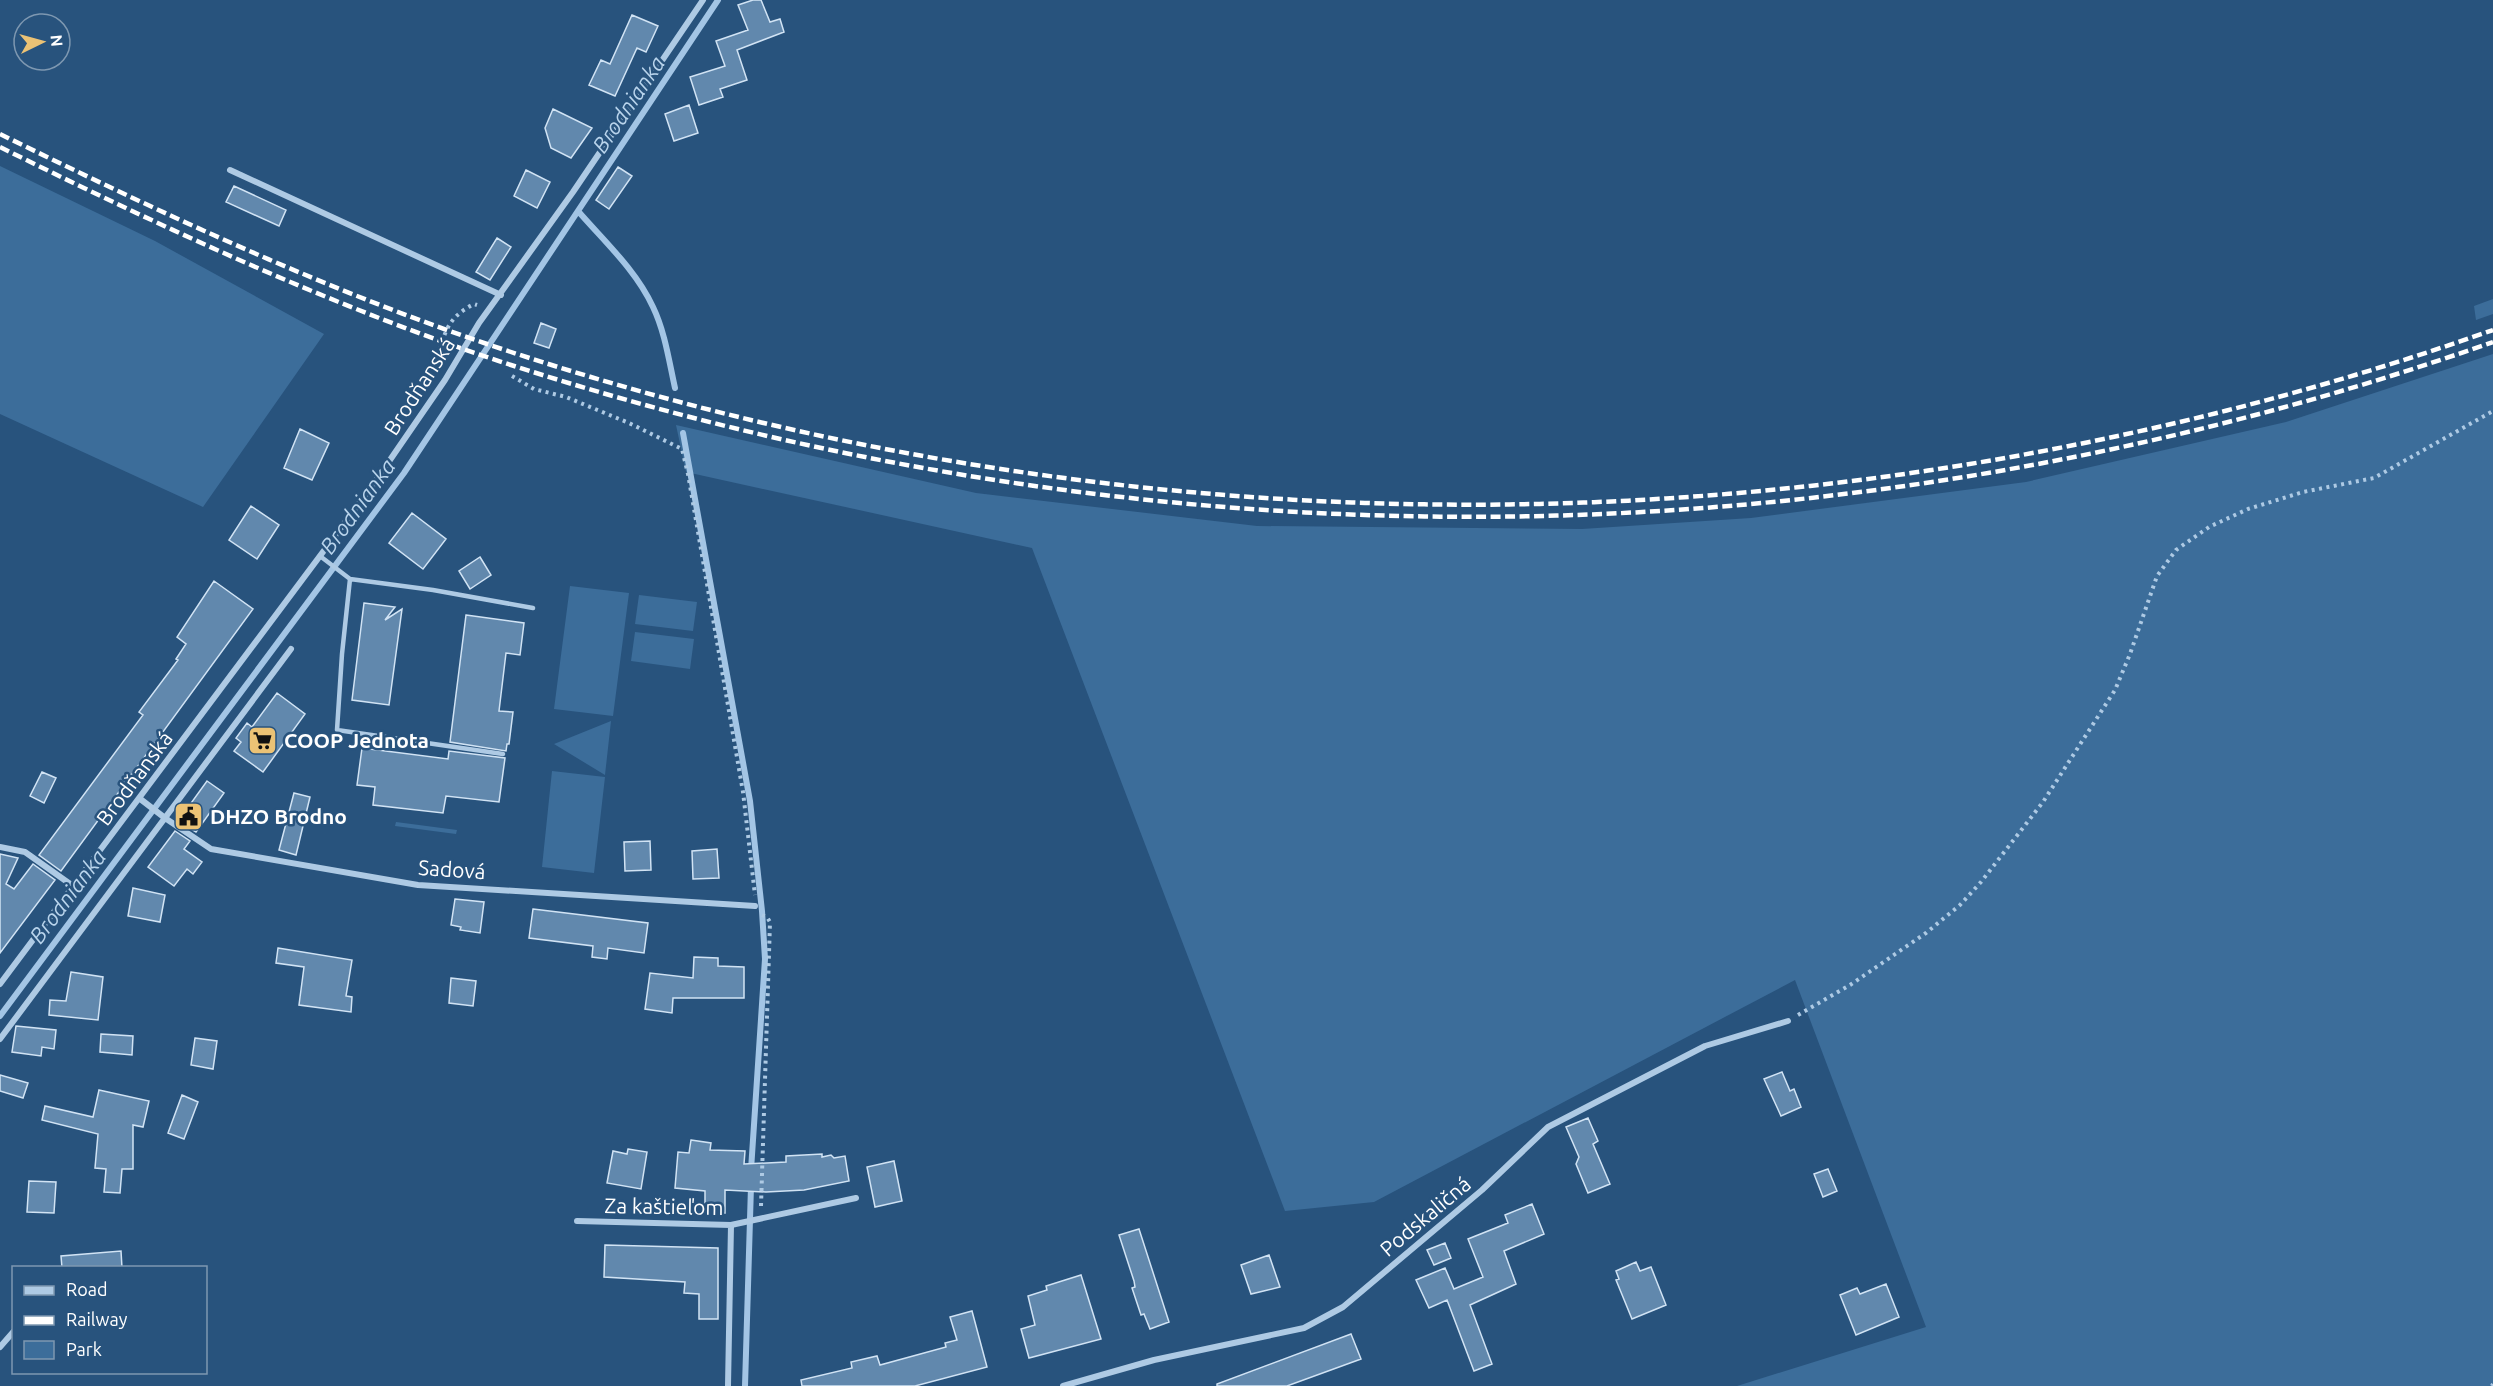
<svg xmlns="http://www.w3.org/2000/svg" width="2493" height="1386" font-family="Ubuntu,sans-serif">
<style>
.green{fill:#3c6d9a}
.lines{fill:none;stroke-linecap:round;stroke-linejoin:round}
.stream{stroke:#a3c5e5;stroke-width:6}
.building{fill:#6188ad;stroke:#d1e3f4;stroke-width:1.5}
.path{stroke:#aecae4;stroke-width:4;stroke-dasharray:3 4.5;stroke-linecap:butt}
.service{stroke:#aecae4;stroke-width:4.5}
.minor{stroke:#aecae4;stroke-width:6}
.rail{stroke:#fff;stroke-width:4.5;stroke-dasharray:10 4.5;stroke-linecap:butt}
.labels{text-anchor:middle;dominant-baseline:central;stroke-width:5;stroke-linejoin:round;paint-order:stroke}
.street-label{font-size:21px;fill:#fff;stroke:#28537d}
.poi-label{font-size:21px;font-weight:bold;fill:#fff;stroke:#28537d;text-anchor:start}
.water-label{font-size:22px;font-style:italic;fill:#b9d4ec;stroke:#28537d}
</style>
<rect width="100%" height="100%" fill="#28537d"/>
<path class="green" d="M0,166L155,241L324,334L203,507L0,414Z
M2493,299V314L2476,320L2474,306Z
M2493,354V1386H1737L1926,1327L1795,980L1374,1202L1285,1211L1032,548L686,472L676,425L976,493L1257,526L1582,529L1751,518L2026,482L2286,422Z
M570,586L629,593L613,716L554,709Z
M639,595L697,602L693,631L635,624Z
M635,632L694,639L690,669L631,661Z
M611,721L605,775L554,744Z
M552,771L605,777L594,873L542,867Z
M396,822L457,830L456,834L395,826Z"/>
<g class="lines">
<path class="stream" d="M578,211C604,241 636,270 653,307C665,332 669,361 675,388
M683,433L750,801L762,911L765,959L751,1170
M0,1016L404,473L718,0
M745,1386L751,1186"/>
</g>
<path class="building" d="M753,0H761L770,22L780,19L784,32L737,50L747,80L720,89L723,97L699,105L690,77L725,66L716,41L748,30L738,5Z
M632,15L658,26L646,52L637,48L615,96L589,85L601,60L610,64Z
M689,105L698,133L674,141L665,114Z
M553,109L592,128L571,158L551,148L545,128Z
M618,167L632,176L609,209L596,200Z
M526,170L550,182L537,208L514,196Z
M234,186L286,210L279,226L226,202Z
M497,238L511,247L490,280L476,272Z
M541,323L556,329L549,348L534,343Z
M300,429L329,443L312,480L284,468Z
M251,506L279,525L257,559L229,540Z
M412,513L446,539L423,569L389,543Z
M480,557L491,575L470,589L459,571Z
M214,581L253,609L61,871L39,855L143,715L139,712L178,660L176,659L186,644L177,637Z
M364,603L395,607L385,620L402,609L389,705L352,700Z
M466,615L524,623L520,655L506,653L499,711L513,712L509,744H507L506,751L450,742Z
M277,693L305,714L263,772L234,751L241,742L236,738L247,723L252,727Z
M362,748L448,759L449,751L505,758L499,802L446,796L443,813L373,805L375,787L357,785Z
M42,772L56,778L44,803L30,796Z
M207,781L224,793L196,832L181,823L184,819L181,817Z
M294,793L310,797L296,855L279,850Z
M175,831L190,841L184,849L202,862L193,874L187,869L174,886L148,867Z
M650,841L651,870L625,871L624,842Z
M717,849L719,878L693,879L692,851Z
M0,854L18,858L6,884L14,889L33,864L55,880L0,953Z
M133,888L165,895L160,922L128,916Z
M455,899L484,902L480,933L460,930L461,927L451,925Z
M533,909L648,923L644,953L608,948L607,959L592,957L593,946L529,938Z
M278,948L352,960L346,996L352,997L351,1012L299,1005L304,967L276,963Z
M694,957L718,958V966L744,967V998H673L672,1013L645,1009L650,973L693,978Z
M71,972L103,977L98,1020L49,1015L50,1000L66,1001Z
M451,978L476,981L473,1006L449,1003Z
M16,1026L56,1030L54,1049L42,1047L41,1056L12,1052Z
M101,1034L133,1036L132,1055L100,1052Z
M195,1038L217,1041L213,1069L191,1065Z
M1782,1072L1790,1091L1794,1089L1801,1107L1781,1116L1764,1079Z
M0,1075L28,1083L23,1098L0,1091Z
M99,1090L149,1101L143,1127L133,1125V1169H122L120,1193L104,1192L106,1169L95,1168L98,1134L42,1120L45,1106L93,1117Z
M182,1095L198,1102L184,1139L168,1133Z
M1588,1118L1598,1141L1593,1144L1610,1184L1588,1193L1576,1164L1579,1157L1566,1127Z
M691,1140L711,1143L710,1150L745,1151L744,1164L786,1162V1156L822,1154V1157L831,1155L834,1158L845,1156L849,1181L804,1190L766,1192L725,1190V1213H705V1191L675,1188L678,1152L689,1153Z
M628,1149L647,1152L641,1189L607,1183L613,1151L627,1154Z
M894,1161L902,1201L875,1207L867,1167Z
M1828,1169L1837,1191L1823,1197L1814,1174Z
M29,1181L56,1182L54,1213L27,1212Z
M1532,1204L1544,1234L1504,1251L1516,1284L1470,1305L1492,1364L1474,1371L1447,1300L1429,1308L1416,1280L1445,1268L1454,1289L1483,1277L1468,1239L1508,1223L1505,1215Z
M1139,1229L1169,1322L1150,1329L1144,1314L1141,1315L1132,1288L1135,1287L1134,1281L1119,1235Z
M1445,1243L1451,1258L1434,1265L1427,1250Z
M605,1245L718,1248V1319H699V1294L684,1293L685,1282L604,1277Z
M121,1251L122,1268H62L61,1256Z
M1269,1255L1280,1287L1251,1294L1241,1265Z
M1636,1262L1640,1271L1651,1267L1666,1305L1632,1319L1616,1280L1619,1279L1616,1271Z
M1081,1275L1101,1339L1029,1358L1021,1329L1035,1325L1028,1296L1047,1290L1046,1286Z
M1886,1284L1899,1317L1856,1335L1840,1295L1857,1288L1860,1294Z
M972,1311L987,1367L915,1386H802L801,1380L852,1368L851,1362L877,1356L880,1365L946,1347L945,1343L957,1340L950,1317Z
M1351,1334L1361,1359L1287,1386H1217V1384Z"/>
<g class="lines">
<path class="path" d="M434,371C444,340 442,320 474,304L477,305
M512,376L534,389L566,397L629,423L682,449L688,474L743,792L755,895
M1798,1015L1850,985L1926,933L1960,905L1981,882L2043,802L2115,690L2130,654L2157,576L2176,550L2209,527L2248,509L2303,492L2374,478L2493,411
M761,1206L770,922L767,917L762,915
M2492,1386L2493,1384"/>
<path class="service" d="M320,556L350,579L433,590L533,608
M350,579L342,654L337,730L503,754"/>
<path class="minor" d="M230,170L501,295
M139,798L165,818L211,849L418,885L755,906
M0,847L25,852L73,886
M0,984L370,489L445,380L479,323L573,192L703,0
M0,1039L291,649
M577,1221L731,1225L856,1198
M0,1347L14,1331
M728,1386L731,1225
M1063,1386L1154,1360L1304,1328L1343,1307L1482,1190L1548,1127L1705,1046L1788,1021"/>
<path class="rail" d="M0,134C159,212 319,287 487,344C1136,563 1847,558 2493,330
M0,147C166,229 335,308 511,365C1159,574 1850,568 2493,342"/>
</g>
<defs>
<symbol id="supermarket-square" viewBox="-11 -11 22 22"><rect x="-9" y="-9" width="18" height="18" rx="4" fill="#ebc275" stroke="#28537d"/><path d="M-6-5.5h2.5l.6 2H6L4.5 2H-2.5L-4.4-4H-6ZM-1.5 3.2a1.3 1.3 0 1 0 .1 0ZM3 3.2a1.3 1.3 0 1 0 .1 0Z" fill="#111"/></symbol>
<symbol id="civic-square" viewBox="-11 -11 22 22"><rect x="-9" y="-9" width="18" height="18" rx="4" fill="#ebc275" stroke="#28537d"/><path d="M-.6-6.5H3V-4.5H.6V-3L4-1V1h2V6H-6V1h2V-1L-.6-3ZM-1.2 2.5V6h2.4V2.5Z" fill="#111"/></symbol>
</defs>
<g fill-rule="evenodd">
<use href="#supermarket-square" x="246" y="724" width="33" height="33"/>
<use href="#civic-square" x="172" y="800" width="33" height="33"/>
</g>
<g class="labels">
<g class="street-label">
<text transform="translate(419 386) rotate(-57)">Brodňanská</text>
<text transform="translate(134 778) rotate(-53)">Brodňanská</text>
<text transform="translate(452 869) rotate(4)">Sadová</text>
<text transform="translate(664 1206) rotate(1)">Za kaštieľom</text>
<text transform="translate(1425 1216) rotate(-40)">Podskaličná</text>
</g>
<g class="poi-label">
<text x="284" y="740">COOP Jednota</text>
<text x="210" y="816">DHZO Brodno</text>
</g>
<g class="water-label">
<text transform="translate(628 104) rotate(-56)">Brodnianka</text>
<text transform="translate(357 506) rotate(-54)">Brodnianka</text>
<text transform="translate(67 896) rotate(-53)">Brodnianka</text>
</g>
</g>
<rect x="12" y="1266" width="195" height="108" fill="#28537d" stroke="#7e98b1" stroke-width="1.5"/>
<rect x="24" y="1286" width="30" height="9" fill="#aecae4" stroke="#7e98b1" stroke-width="1.5"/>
<text x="66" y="1296" font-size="18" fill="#ffffff">Road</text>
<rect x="24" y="1316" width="30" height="9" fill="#ffffff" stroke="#7e98b1" stroke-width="1.5"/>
<text x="66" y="1326" font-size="18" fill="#ffffff">Railway</text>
<rect x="24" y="1341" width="30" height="18" fill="#3c6d9a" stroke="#7e98b1" stroke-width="1.5"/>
<text x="66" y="1356" font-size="18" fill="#ffffff">Park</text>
<g transform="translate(42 42) rotate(85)"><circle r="28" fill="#28537d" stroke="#7e98b1" stroke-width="1.5"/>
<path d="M0-4.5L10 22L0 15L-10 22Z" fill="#ebc275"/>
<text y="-9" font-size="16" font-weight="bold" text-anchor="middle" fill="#ffffff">N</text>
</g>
</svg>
